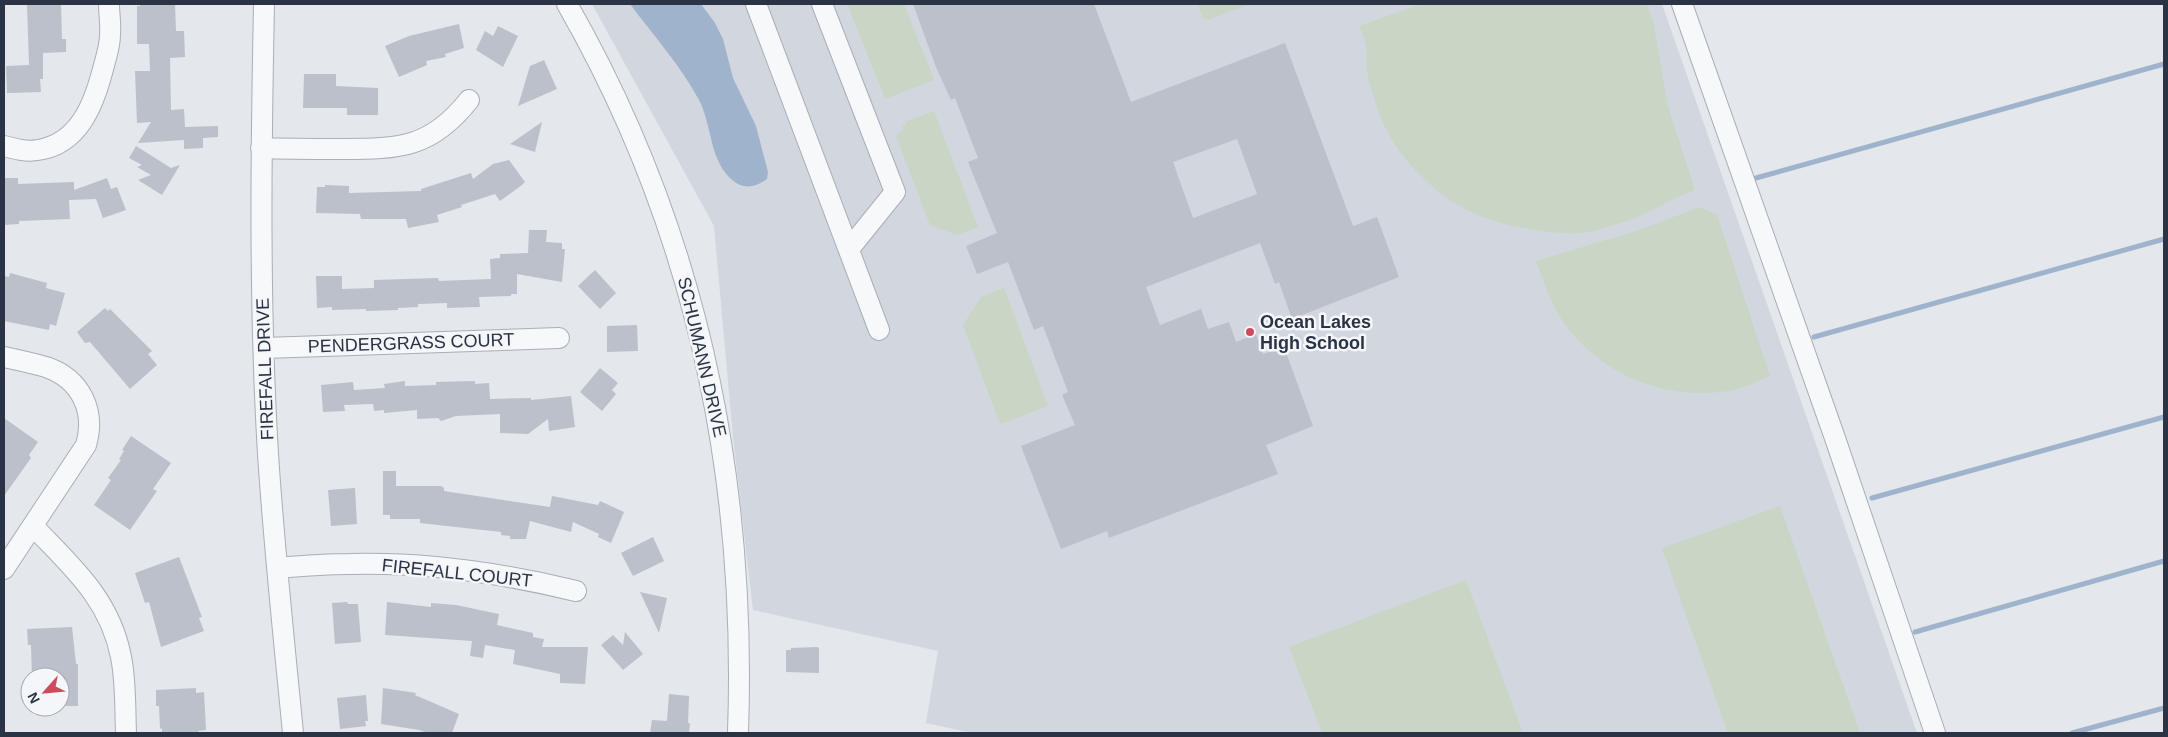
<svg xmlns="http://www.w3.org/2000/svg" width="2168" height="737" font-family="Helvetica,sans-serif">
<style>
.built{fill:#d2d6de}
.green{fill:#c9d6c5}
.water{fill:#9fb4cc}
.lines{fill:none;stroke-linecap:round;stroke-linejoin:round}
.stream{stroke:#9fb4cc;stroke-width:5}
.building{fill:#bbc0ca;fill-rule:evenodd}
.minor-casing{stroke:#a9aeb7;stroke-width:22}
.minor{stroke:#f7f8fa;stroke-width:20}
.poi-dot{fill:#d1495b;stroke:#f4f6f9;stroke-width:2}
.labels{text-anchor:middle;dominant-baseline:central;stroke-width:5;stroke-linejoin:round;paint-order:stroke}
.poi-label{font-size:18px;font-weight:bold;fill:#2b3445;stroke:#f4f6f9;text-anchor:start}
.street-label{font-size:18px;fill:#2b3445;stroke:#f4f6f9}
</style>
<rect width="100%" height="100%" fill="#e4e7ec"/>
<path class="built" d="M592,4H1662L1917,733H972L926,723L938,651L753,610L733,437L714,226Z"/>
<path class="green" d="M847,4H904L934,80L885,99Z
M1198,4H1250L1208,20L1203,18Z
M1421,4H1647L1653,21L1668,106L1695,190C1680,195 1668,202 1654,209C1635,219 1614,226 1593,231C1576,235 1558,233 1541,231C1523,228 1505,225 1489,219C1443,204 1399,162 1381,118C1375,103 1370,87 1367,70C1365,62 1368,52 1366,44C1365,38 1361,32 1359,26Z
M934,111L978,227L957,235L930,225L896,136L904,129L902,126L906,125L905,122Z
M1700,207L1717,215L1770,376C1757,381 1742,389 1727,391C1662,401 1596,373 1560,317C1549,299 1543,280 1536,261L1639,230Z
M1004,288L1048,406L1000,424L963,325L981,297Z
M1780,506L1860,733H1728L1662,548Z
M1466,580L1522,730L1514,733H1322L1289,647Z"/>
<path class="water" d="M630,4H701L715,23L723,39L733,78L756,126L768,172L767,179C755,188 742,190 730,178C709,157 712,125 699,100C681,66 653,35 630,4Z"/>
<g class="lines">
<path class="stream" d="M1756,178L2164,64
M1814,337L2164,239
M1872,498L2164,417
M1915,632L2164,561
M2072,733L2164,708"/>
</g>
<path class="building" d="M27,4H61L62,39H66V52L43,53V79H40L41,92L7,93L6,66L29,65Z
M140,4H175L176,31H184L185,57L170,58L171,110L184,109L185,127L218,126V137L203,138V148L184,149V140L138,143L151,122L137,123L135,71H150L149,44H137V6H140Z
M913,4H1094L1131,102L1285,43L1353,226L1377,217L1399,277L1292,319L1279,282L1275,284L1260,243L1146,287L1160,325L1201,309L1208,329L1229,322L1236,342L1256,334L1263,354L1284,347L1313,426L1266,445L1278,474L1109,538L1107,531L1061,549L1021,446L1075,425L1062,395L1068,392L1043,326L1034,330L1008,262L977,274L966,246L997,233L968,162L978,158L955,98L951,100L936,67ZM1237,139L1257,194L1193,218L1173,162Z
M459,24L464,48L445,54L446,57L426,61L427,65L399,77L385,46L409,36Z
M498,26L518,36L503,67L476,50L485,31L493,36Z
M544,60L557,89L518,106L530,66Z
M304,74H336V86L378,88V115H347V108H303Z
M542,122L535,152L510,144Z
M136,146L171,168L180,165L162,195L138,180L151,175L137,167L142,165L129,158Z
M509,160L525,182L522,185L500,201L495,194L461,205L462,207L437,215L439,222L408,228L406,219H361L360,214L316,213L317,187H325V185L349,186V193L421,191V189L471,173L473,179L493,164Z
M4,178H18V184L74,182V190L107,178L111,189L117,187L126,210L103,218L96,199L69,200L70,219L19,221V224L4,225Z
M529,230H547L546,242L562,243V249H565L562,282L517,274V294H511V296L479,297L480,307L447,308V303L418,304V307L398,308V310L366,311V309L332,310V307L317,308L316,276H342V289L374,288V280L438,278L439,281L491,279L490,259L500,258V254L528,253Z
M595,270L616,293L600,309L578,286Z
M10,273L47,283L46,288L65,293L56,326L50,324L49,330L4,321V276L9,277Z
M105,308L108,311L110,309L152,351L148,354L157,365L130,389L90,342L85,343L77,332Z
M637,325L638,351L607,352V326Z
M600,368L618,383L612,390L616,394L602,411L580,392Z
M405,381V386L436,385V382L475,381V384L489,383L490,399L531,398V400L571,396L575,427L549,431L548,419L528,434L500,433V414L456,416L441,421L438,418L417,419V410L384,413V410L374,411L373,404L344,405L345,411L323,412L321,385L353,382L354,390L385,388L384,384Z
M4,418L38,442L29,455L31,458L4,496Z
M131,436L171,463L153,489L157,491L130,530L94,505L111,480L108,478L121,460L119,459L124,451L122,450Z
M383,471H396V486H441L444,488V491L550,507L552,496L598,505L600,501L624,512L611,543L598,537L599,534L573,522L571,532L530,521L526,539H510V536L501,535V532L420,523V519H390V515H383Z
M355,488L357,524L331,526L328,490Z
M653,537L664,561L633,576L621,553Z
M179,557L202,617L199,618L204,631L161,647L149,602L145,603L135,573Z
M640,592L667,598L659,633Z
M347,602L348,604H358L361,642L335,644L332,603Z
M387,602L431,607V603L456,605L499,614L497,625L533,633V637L544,639L542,647H588L585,684L560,683V674L513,664L515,650L485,645L483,658L470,656L472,641L385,635Z
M72,627L76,664H78V706H60V677H32L31,645H28L27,629Z
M625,632L643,654L623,670L601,645L613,635L623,645Z
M817,647L819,648V673L786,672V650H791V648Z
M196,688V693L204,692L206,730L198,731V733H162V728L160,729L159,706H156V690Z
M383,688L416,693L415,695L459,714L452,733H427L419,730L381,724Z
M669,694L689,696L688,723H690L689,733H650L652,720L667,721Z
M366,695L368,721H365L366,726L340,729L337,698Z"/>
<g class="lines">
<defs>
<path id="minor" d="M264,4C261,154 259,304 268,454C274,547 284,640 293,733
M567,4C696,229 747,475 738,733
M756,4L879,330
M822,4L895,192L849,249
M1682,4L1836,441L1935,733
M4,146C15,149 26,152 38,150C79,144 94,104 103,69C106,58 110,46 110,35C111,24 109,14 109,4
M261,148C288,149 315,149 342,149C400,149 431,148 469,100
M264,348L559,338
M4,357C18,360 32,363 46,367C81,379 96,411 86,445L4,569
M33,526C72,567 110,599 121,657C126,681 125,708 126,733
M277,568C301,566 325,564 350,564C426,562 502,573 576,591"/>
</defs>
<use href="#minor" class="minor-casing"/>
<use href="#minor" class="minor"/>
</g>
<circle class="poi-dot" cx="1250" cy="332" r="5"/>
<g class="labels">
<g class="poi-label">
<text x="1260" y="322">Ocean Lakes<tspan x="1260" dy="21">High School</tspan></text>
</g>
<g class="street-label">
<text transform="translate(411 343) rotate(-2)">PENDERGRASS COURT</text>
<text transform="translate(702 357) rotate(77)">SCHUMANN DRIVE</text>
<text transform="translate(265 369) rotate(-92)">FIREFALL DRIVE</text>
<text transform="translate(457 573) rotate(6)">FIREFALL COURT</text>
</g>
</g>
<rect width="2168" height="737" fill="none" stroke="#2b3445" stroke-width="10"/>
<g transform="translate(45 692) rotate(243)"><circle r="24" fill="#f4f6f9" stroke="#a4a8b1"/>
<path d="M0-4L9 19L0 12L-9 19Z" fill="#d1495b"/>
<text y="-8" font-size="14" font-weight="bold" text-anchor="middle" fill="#2b3445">N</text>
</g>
</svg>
